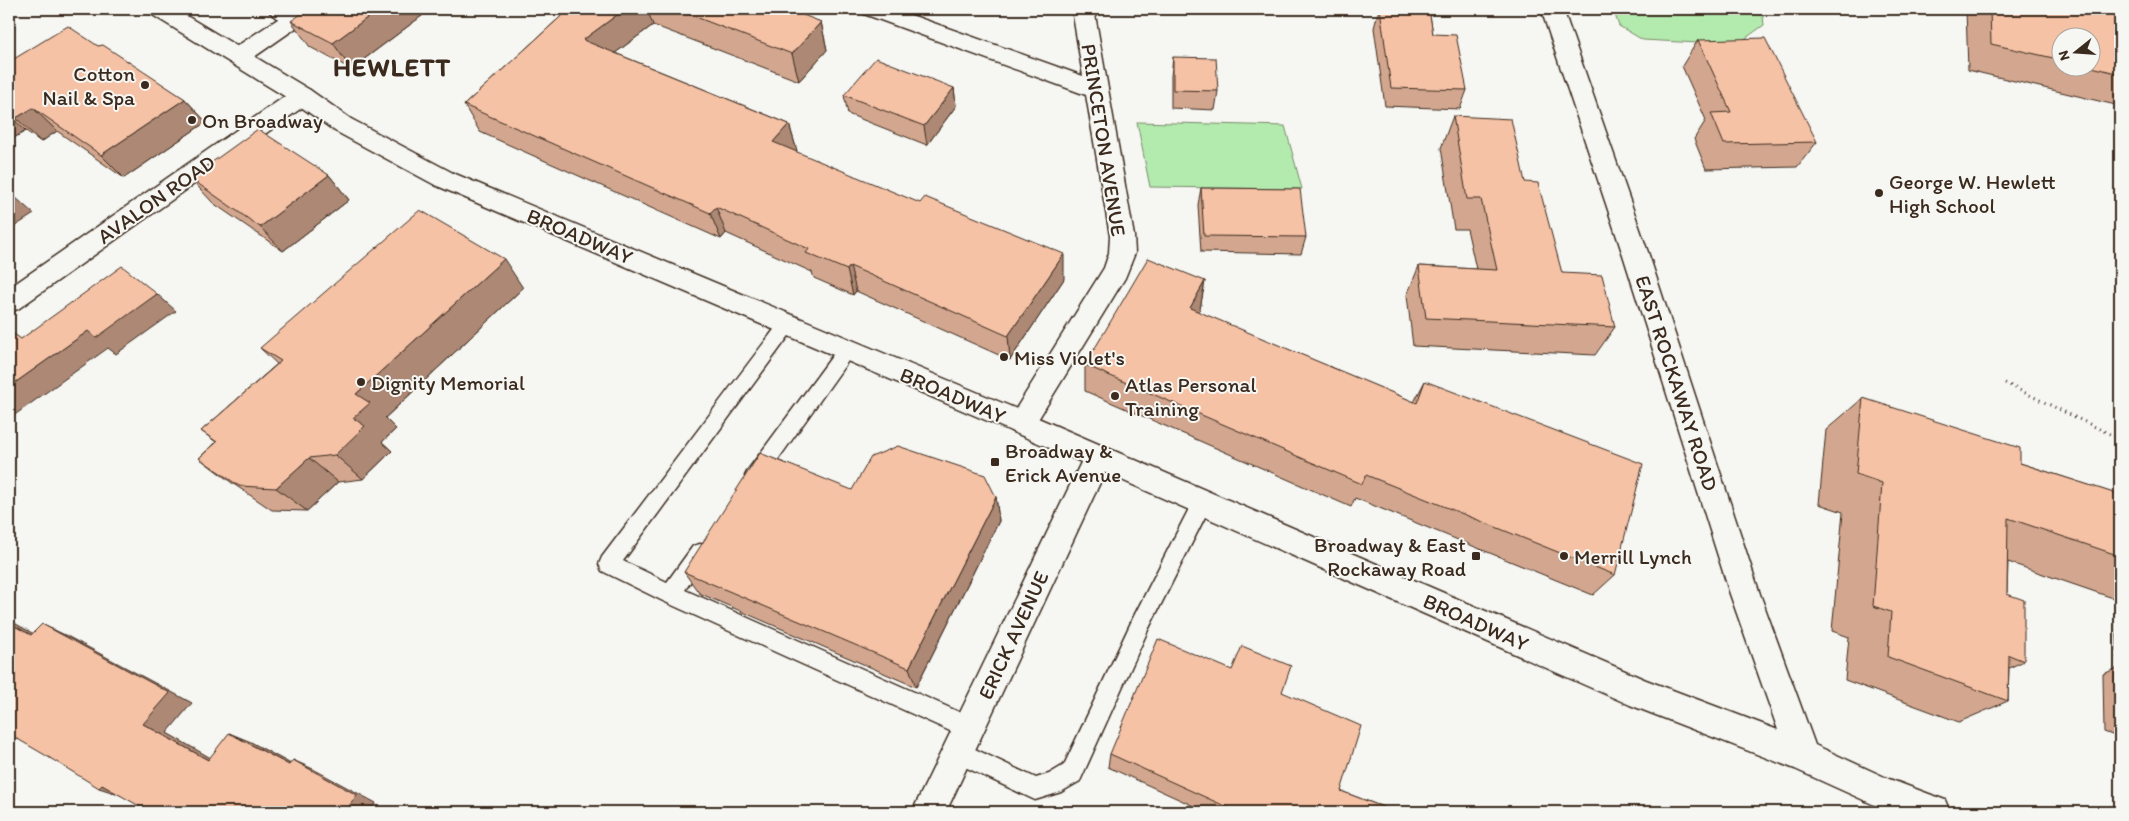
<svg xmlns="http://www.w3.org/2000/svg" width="2129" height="821" font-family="Itim,sans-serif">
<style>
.green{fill:#b3ebaf;stroke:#778a66}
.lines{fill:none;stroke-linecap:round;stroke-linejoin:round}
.lane-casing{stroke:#3b2a1e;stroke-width:3}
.street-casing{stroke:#3b2a1e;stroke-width:3}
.secondary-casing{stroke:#3b2a1e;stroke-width:3}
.path{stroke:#3b2a1e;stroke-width:3;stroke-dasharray:1 4.5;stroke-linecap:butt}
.lane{fill:#f6f6f2;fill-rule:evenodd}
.street{fill:#f6f6f2;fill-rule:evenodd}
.secondary{fill:#f6f6f2;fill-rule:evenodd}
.wall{fill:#d3a78f;stroke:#3b2a1e;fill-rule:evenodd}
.shaded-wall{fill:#ac8874;stroke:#3b2a1e}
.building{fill:#f5c2a6;stroke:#3b2a1e}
.poi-dot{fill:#3b2a1e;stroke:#f6f6f2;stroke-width:2}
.labels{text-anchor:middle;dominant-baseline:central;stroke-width:4;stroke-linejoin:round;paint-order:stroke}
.poi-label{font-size:21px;fill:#3b2a1e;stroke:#f6f6f2;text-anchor:start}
.street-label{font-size:21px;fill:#3b2a1e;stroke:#f6f6f2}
.district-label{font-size:26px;font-weight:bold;letter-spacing:1px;fill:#3b2a1e;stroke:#f6f6f2}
</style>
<rect width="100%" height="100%" fill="#f6f6f2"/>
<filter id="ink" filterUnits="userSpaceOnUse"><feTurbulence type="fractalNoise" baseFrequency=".02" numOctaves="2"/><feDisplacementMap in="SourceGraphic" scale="10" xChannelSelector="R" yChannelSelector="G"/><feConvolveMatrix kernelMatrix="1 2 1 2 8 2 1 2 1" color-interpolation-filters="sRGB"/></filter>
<g filter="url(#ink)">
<path class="green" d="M1613,9H1762L1764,25L1736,45L1643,40L1619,26Z
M1137,122L1285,126L1302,189L1150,187Z"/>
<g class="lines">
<defs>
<path id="lane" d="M268,9H285L299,20L297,24C288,26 272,17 268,9Z
M788,317L794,319L797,324L794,329L623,561L667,582L693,546L700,544L707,546L710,553L685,590L977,720L980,728L977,736L969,739L961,736L663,601L602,571L599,564L602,557L782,319Z
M847,341L853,344L856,349L853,354L762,482L755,485L748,482L745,476L748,470L841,344Z
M1202,494L1209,497L1212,503L1148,630L1080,781L1061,792L1035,800L950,760L947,752L950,744L958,741L1036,778L1049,774L1064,765L1134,616L1195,497Z"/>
<path id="street" d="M293,9H319L316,14L247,62L239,64L231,62L228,56L231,50Z
M861,9H894L1083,76L1072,9H1094L1134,236L1135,253L1125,278L1031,431L1021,435L1011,431L1007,423L1104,268L1109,253L1110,236L1086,95L864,14Z
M302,88L310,90L313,96L310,102L18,309L9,312V288L294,90Z
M1098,445L1108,448L1112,457L946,812H912L1088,448Z"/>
<path id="secondary" d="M148,9H175L310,90L351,119L453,173L1031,415L1646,680L1778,730L1730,594L1624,258L1541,9H1563L1650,258L1760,594L1815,745L1889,779L1945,800L1950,812H1890L1795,769L1630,705L1011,431L435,185L335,131L294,102L151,14Z"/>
</defs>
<use href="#lane" class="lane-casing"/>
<use href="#street" class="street-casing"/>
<use href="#secondary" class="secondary-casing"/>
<path class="path" d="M2005,383L2120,439"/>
<use href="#lane" class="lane"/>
<use href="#street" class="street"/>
<use href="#secondary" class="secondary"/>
</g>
<path class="wall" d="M431,9L351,69L310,47L291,21Z
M569,9H780L821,22L827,50L799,81L653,25L615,53L789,124L797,151L796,152L1064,279L1010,360L856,291L853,295L814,278L812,272L726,233L721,239L480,132L464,105Z
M1379,9H1429L1433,34L1467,90L1460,109L1385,106L1374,28Z
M1966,9H2120V106L1968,70ZM2062,38L2092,68H2062Z
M1698,40L1817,142L1797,167L1706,169L1694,139L1706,120L1682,66Z
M98,46L185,99L206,122L124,178L57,131L41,142L26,131L10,140L9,139V62Z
M1173,57L1218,91L1215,110L1171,108V76Z
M954,88L956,106L927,145L848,114L844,95Z
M1453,116L1525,182L1562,273L1615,327L1595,355L1413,346L1407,295L1419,266L1476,269L1467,229H1454L1441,148Z
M329,175L349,200L283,251L213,203L190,178Z
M1201,188L1306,237L1301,254L1201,252L1198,205Z
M1205,281L1200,309L1198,312L1414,402L1425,381L1615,575L1593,595L1355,498L1351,507L1085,391V365Z
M523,288L385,418L396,429L382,442L392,451L363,479L338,482L307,511L272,510L232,483L199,458L216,442L201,431L277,364L260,348Z
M1863,398L2020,463L2116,494L2120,491V738L2104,732L2103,674L2118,668L2116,599L2008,562L2007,594L2024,661L2009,668L2008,701L1959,722L1845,680L1849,637L1832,631L1843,512L1819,504L1826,430Z
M852,490L996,497L999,521L916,687L699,593L684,572Z
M1232,670L1282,692L1341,791L1396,812H1207L1108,767L1110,754Z"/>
<path class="shaded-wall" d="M379,9H431L351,69L333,43Z
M625,9H647L653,25L595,68L583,40Z
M821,22L827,50L799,81L792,54Z
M954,88L956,106L927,145L924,126Z
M185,99L206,122L124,178L101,155Z
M33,108L57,131L41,142L16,118Z
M9,115L26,131L10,140L9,139Z
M789,124L797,151L781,169L773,142Z
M329,175L349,200L283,251L260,227Z
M15,197L34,214L9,230V201Z
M716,207L726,233L721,239L710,213Z
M1064,254V279L1010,360L1008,336Z
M504,259L523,288L385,418L396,429L382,442L392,451L363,479L335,455L353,418L356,394Z
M850,266L856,291L853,295L847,270Z
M1205,281L1200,309L1186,335L1190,308Z
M157,294L176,311L116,354L108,348L9,419V387L88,331Z
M309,458L338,482L307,511L276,488Z
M996,497L999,521L916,687L909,668Z
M9,620L57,647L31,635L9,623Z
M42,624L67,636L192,703L167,733L230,769L208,760L143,724Z
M229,733L251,742L309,774L289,765Z
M293,760L313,769L376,803L369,812H354L347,809Z
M102,785L124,796L99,788Z"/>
<path class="building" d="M308,9H379L333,43L291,21Z
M569,9H625L583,40L789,124L773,142L920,203L925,197L1064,254L1008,336L850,266L847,270L806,253L809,249L716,207L710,213L464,105Z
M675,9H780L786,11L788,9L821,22L792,54Z
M1380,9H1429L1433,34L1456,35L1467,90L1391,88Z
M1990,9H2120V74L2092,67V38H2062V60L1991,44Z
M68,26L98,46L103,45L185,99L101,155L33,108L16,118L9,113V62Z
M1765,38L1817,142L1724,144L1711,113L1731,112L1698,40Z
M1173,57L1216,58L1218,91L1173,90Z
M876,58L954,88L924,126L844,95Z
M1453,116L1511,119L1525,182L1538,183L1562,273L1602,275L1615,327L1426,318L1419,266L1497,270L1481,199H1467Z
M258,129L329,175L260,227L190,178Z
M1201,188L1300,189L1306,237L1204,236Z
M9,192L15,197L9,201Z
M420,210L504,259L356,394L370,403L353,418L365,426L335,455L309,458L276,488L239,486L199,458L217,442L201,431L281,361L260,348Z
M1148,258L1205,281L1190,308L1417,403L1425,381L1643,464L1615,575L1366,475L1362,484L1085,365Z
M122,266L157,294L96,338L88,331L9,387V338L14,334L21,339Z
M1863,398L2020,448V463L2120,495V556L2008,518L2007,594L2024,600V661L2009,655L2008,701L1888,657L1891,612L1873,606L1882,483L1856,474Z
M898,446L985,475L996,497L909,668L684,572L760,453L852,490L871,457Z
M9,623L31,635L42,624L170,693L143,724L208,760L229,733L289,765L293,760L357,795L347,809L354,812H150L102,785L99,788L45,755L9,734Z
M1158,639L1232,670L1242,646L1291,666L1282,692L1361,726L1341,791L1396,812H1238L1110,754Z"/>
</g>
<g class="poi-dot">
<circle cx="145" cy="85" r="5"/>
<circle cx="192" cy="120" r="5"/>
<circle cx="1879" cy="193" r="5"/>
<circle cx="1004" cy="357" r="5"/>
<circle cx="361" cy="382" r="5"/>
<circle cx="1115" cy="396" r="5"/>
<rect x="990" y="457" width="10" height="10" rx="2.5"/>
<rect x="1471" y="551" width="10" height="10" rx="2.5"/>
<circle cx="1564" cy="556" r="5"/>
</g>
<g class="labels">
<g class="poi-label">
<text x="135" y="73" text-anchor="end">Cotton<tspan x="135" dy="24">Nail &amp; Spa</tspan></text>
<text x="202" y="120">On Broadway</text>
<text x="1889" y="181">George W. Hewlett<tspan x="1889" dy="24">High School</tspan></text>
<text x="1014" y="357">Miss Violet's</text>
<text x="371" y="382">Dignity Memorial</text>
<text x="1125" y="384">Atlas Personal<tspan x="1125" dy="24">Training</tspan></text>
<text x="1005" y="450">Broadway &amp;<tspan x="1005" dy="24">Erick Avenue</tspan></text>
<text x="1466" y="544" text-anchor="end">Broadway &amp; East<tspan x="1466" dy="24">Rockaway Road</tspan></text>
<text x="1574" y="556">Merrill Lynch</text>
</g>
<g class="street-label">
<text transform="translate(1104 140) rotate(81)">PRINCETON AVENUE</text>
<text transform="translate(156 199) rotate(-35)">AVALON ROAD</text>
<text transform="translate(580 236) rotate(23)">BROADWAY</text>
<text transform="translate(1677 383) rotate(72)">EAST ROCKAWAY ROAD</text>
<text transform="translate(953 395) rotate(23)">BROADWAY</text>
<text transform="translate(1476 622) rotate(24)">BROADWAY</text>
<text transform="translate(1013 635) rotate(-65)">ERICK AVENUE</text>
</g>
<g class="district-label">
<text x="392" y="67">HEWLETT</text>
</g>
</g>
<rect width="2129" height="821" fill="none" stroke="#f6f6f2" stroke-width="30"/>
<rect x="15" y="15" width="2099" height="791" fill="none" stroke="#3b2a1e" stroke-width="2" filter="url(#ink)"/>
<g transform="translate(2076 52) rotate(253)"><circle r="24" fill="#f6f6f2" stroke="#aba49d"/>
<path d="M0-4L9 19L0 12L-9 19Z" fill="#3b2a1e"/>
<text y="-8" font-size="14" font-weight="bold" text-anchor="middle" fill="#3b2a1e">N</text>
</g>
</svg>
